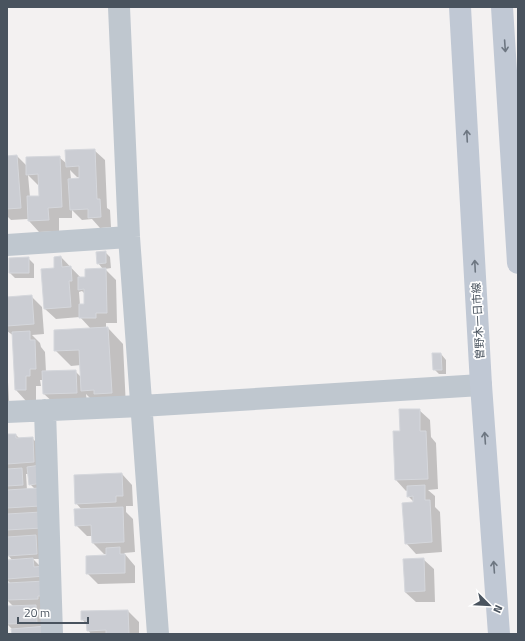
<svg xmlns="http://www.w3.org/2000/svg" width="525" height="641" font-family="'Titillium Web','Noto Sans JP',sans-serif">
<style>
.shadow{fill:#0003;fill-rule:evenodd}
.building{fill:#cbcdd3;stroke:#d5d7dc}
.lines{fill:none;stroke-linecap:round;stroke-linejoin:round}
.minor{stroke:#bfc7cf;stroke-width:22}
.secondary{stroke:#c0c8d4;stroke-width:22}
.oneway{stroke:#6d7681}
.labels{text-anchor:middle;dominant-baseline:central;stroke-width:3.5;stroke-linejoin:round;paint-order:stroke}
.street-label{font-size:11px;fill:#49535e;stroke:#fff}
</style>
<rect width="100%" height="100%" fill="#f3f1f1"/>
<path class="shadow" d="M94,150L105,160L107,208L110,210L111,227L100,228L92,219L82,220L72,210V218H59V231L39,232L29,221L28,219L11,220L7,216V157L17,156L27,166L59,157L67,164ZM70,170L77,177H80V179H71ZM28,175L38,185H39L40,196L30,197Z
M105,252L110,257L111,268L105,269L116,280L117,323H106V328H108L123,344L126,408L98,406L86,394L87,403L55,404L44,394V380H40L41,386H36V400L26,401L16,390L14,336L7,331V298L31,296L42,307L44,334L32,335L40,343L41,347L45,352L46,372L75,371L82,378L81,365L71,366L55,350L91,329L80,317L56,319L45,309L55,269L61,257L81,278H86L103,269L98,263ZM82,291L85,294V305H80L79,292Z
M28,258L34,264V278H15L10,273Z
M441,354L446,360V374H439L434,369Z
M7,363L9,401H7Z
M419,410L430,420L431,437L436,443L438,489L428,490L435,496V507L440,512L442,552L416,554L406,543L414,502L408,496V490L406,491L396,480L401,432Z
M7,435H16L20,439H33L43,449L42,559H33L41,567L48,609H40L41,611L42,627L13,634V630L7,624V607H14L7,600V584H11L7,580V561H13L8,555L7,541ZM26,474H29L30,484L35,489L27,490Z
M122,474L132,485L133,506H126V512L133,519L135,552L124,553L135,566V583L98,584L87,573L107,556V554H104L93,543V536H87L76,525L82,510L76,503Z
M423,559L434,569L435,602H416L405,592Z
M128,611L139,622V634H91L88,630L87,625L82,619Z"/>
<path class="building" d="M95,149L97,199H100L101,217L88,218V209L70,210L68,179L79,178V166L66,167L65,150Z
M17,155L21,208L7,209V156Z
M60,156L62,207L48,208L49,220L28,221L27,196H39L38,174L26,175V157Z
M106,251V263L97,264L96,252Z
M61,256L62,267L71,266L72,281H69L71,307L44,309L41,269L54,268V257Z
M29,257V273H9V258Z
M106,268L107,313H96V318H79V304H84V289L78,290V277H85V269Z
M32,295L34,324L7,326V297Z
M108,327L112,393L94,394V390L81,391L79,350L54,351V330Z
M30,331V340H35L36,369H30V376H26V390H15L12,332Z
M432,353H441L442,370H433Z
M76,370L77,393L43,394L42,371Z
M399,409H420V431H426L428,479L395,480L393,431H400Z
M7,434H16V438L33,437L34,462L7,464Z
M41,465L43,483L29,485L27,467Z
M22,468L23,485L7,486V469Z
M122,473L123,496H116V502L75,504L74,475Z
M425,485V500H430L432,542L405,544L402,503L413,502V496L407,497V486Z
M39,488L40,506L7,508V490Z
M123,507L124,542L92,543L91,525L75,526L74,509Z
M41,512L42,528L7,530V514Z
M36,535L37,554L7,556V537Z
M120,547V554H125V573L86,574V556L106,555V548Z
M33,558L34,567L45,566V576L7,579V560Z
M424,558L425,591L405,592L403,559Z
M45,581L46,596H38V599L7,600V583Z
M36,605L37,623L7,624V606Z
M128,610L129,634H106V630L87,631L86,620H81V611Z
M47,626V634H12L11,629Z"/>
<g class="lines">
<path class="minor" d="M119,7L129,237L158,634
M7,245L129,237
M45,410L52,634
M7,412L141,406L481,385"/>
<path class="secondary" d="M460,7L481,385L499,634
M502,7L518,263"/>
</g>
<defs><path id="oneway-shaft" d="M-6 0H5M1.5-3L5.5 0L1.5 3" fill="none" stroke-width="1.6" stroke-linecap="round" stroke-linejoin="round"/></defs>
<g class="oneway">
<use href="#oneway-shaft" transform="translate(505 46) rotate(86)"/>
<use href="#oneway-shaft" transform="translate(467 136) rotate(-93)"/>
<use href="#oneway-shaft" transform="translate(475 266) rotate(-93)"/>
<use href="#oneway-shaft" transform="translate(485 438) rotate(-94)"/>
<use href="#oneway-shaft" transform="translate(494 567) rotate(-94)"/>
</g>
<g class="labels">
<g class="street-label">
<text transform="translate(478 321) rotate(-93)">曽野木一日市線</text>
</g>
</g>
<rect width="525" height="641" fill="none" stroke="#49535e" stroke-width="16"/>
<g transform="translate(489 605) rotate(114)" stroke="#ffffff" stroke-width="3" paint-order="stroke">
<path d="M0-3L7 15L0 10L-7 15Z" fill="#49535e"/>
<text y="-6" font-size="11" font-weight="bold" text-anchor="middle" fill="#49535e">N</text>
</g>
<path d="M18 617v6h70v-6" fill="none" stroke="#49535e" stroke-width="2"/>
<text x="24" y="617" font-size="12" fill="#49535e" stroke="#ffffff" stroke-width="3" paint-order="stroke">20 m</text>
</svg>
